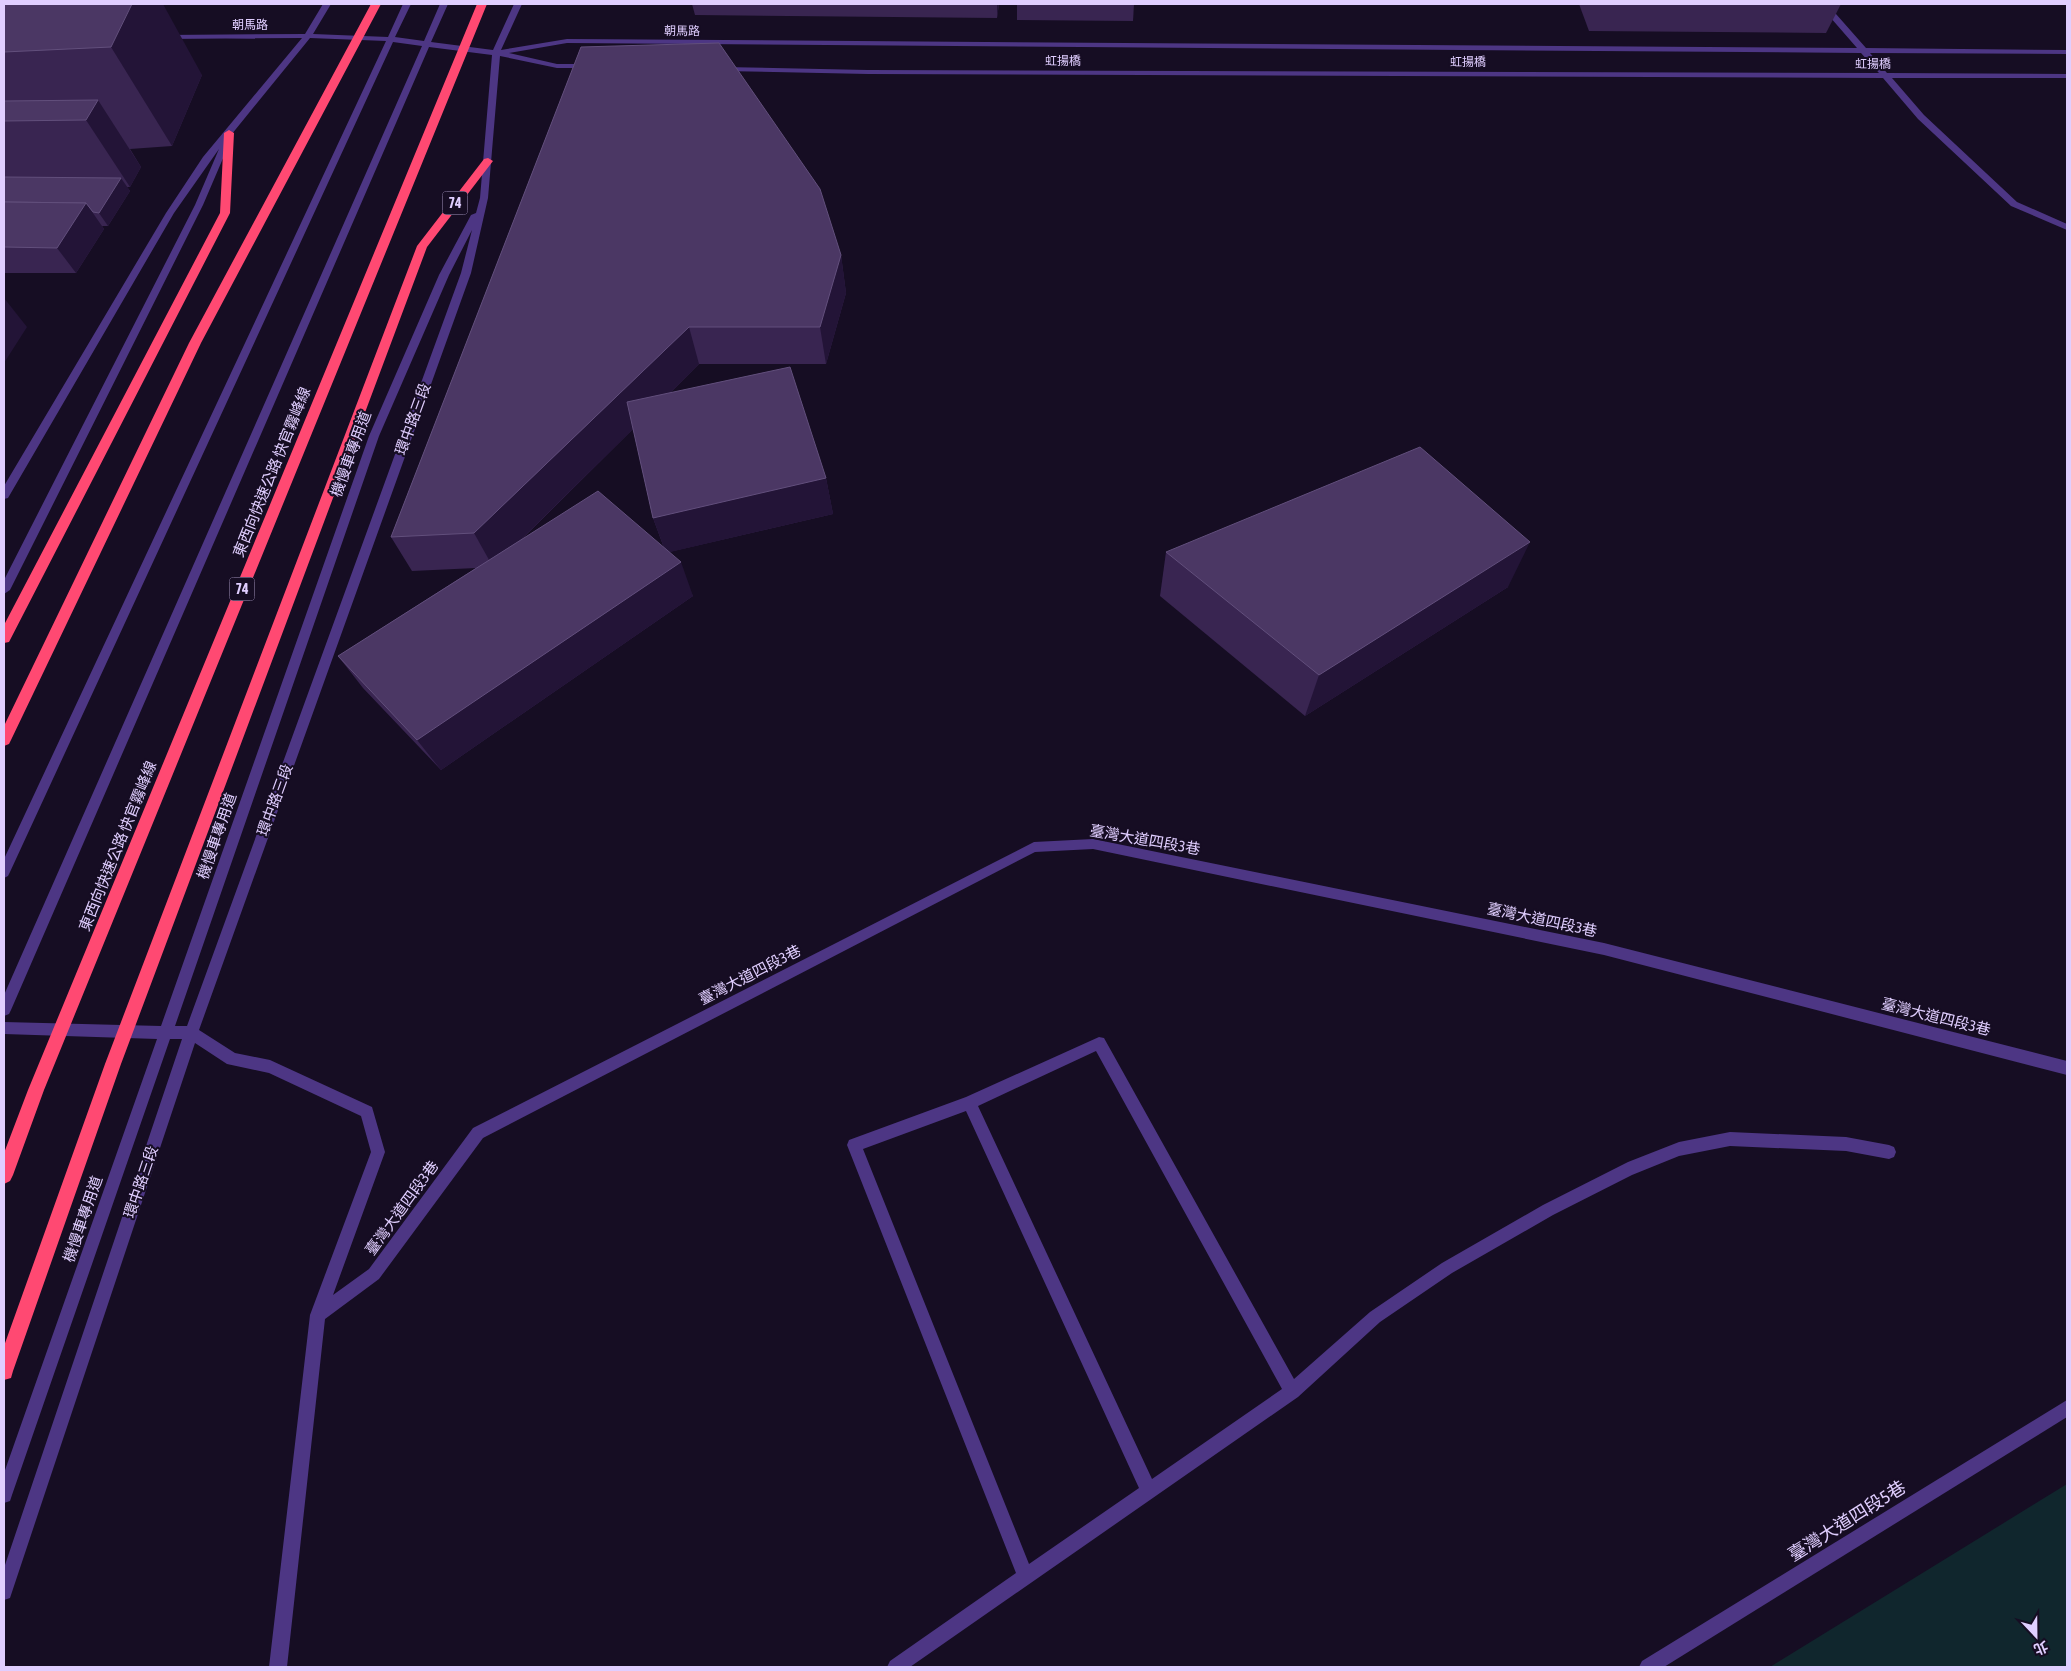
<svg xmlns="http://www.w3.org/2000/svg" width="2071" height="1671" viewBox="0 0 2071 1671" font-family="'Asap Condensed','Noto Sans TC',sans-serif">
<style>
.green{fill:#10262d}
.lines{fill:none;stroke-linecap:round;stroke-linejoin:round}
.minor{fill:#4d3684;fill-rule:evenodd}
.highway{fill:#ff4972;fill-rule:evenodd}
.wall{fill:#392551;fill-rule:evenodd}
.shaded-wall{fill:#231437}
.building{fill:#4b3764;stroke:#624f7c}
.labels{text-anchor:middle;stroke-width:4;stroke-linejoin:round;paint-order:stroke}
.far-street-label{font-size:12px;fill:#e0ceff;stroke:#160d23}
.shield{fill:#160d23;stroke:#a394bd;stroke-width:1}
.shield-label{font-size:14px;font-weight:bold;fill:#e0ceff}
.street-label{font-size:15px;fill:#e0ceff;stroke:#160d23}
.near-street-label{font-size:18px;fill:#e0ceff;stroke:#160d23}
</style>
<rect width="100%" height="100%" fill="#160d23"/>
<polygon class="green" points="2067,1484 2067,1667 1770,1667"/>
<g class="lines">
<g class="minor">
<path d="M323,4H331L313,34L388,37L403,4H411L395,37L424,41L440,4H448L431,42L493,50L514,4H522L501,50L567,39L1857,48L1830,17L1823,4H1831L1836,14L1866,48L2067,50V54L1870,53L1887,73L2067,74V78H1892L1924,115L2017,202L2067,224V230L2011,206L1918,119L1883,78L868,74L722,71L718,69L722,67L868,70L1879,73L1861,53L567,43L509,53L557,64H593V68H557L500,56L488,198L471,273L199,1030L235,1053L270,1060L372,1107L385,1152L333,1295L369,1269L473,1128L1034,842L1093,839L1604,943L2067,1061V1075L1604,955L1093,849L1035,852L483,1138L379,1279L325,1319L287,1667H269L310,1315L371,1152L361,1116L269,1073L227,1064L195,1043L10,1598L4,1600V1568L182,1039H170L12,1495L10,1501L4,1503V1473L157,1039L4,1034V1022L161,1026L369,436L439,275L471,215L476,213L480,198L492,55L429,47L11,1010L9,1014L4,1016V995L422,46L393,42L10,872L8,876L4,878V859L386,41L310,38L227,140L230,142L203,205L10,590L4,594V580L195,205L219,149L174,213L8,498L4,499V486L166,213L203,157L302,38L165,39L161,37L165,35L305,34ZM472,230L461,273L187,1026H175L379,436L449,275Z"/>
<path d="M1099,1037L1104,1038L1294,1379L1370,1312L1442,1263L1543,1205L1628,1162L1679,1142L1730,1132L1846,1137L1889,1145L1894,1147L1896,1152L1894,1157L1889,1159L1846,1151L1730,1146L1679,1156L1632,1175L1553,1215L1452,1273L1380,1322L1298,1397L910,1667H887L890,1661L1016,1573L847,1145L849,1140L966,1097ZM1096,1051L1282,1389L1152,1479L978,1106ZM966,1111L1139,1488L1029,1564L863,1149Z"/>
<polygon points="2067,1400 2067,1417 1664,1667 1639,1667 1642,1661"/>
</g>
<g class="highway">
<polygon points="371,4 381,4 201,343 11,740 9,744 4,746 4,726 189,343"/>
<polygon points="477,4 487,4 44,1090 13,1175 10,1181 4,1184 4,1153 28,1090"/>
<polygon points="229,130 234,133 230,213 9,642 4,643 4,625 220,213 224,133"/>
<polygon points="488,158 493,161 427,247 121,1064 13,1371 11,1378 4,1380 4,1346 105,1064 417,246 484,159"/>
</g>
</g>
<g class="wall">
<polygon points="4,4 202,75 172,146 130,149 141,167 130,187 127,187 130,191 108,226 102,226 104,229 76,273 4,273"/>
<polygon points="692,4 999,4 997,18 695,15"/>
<polygon points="1017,4 1134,4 1133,21 1017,20"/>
<polygon points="1579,4 1841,4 1826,33 1589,31"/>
<path d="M581,47L841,255L846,293L826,364H699L670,393L826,478L833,514L669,552L693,596L441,770L363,688L338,656L476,568L412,571L391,537ZM633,429L653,518L664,548L522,539Z"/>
<polygon points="1166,552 1508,587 1305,716 1160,596"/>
</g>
<g class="shaded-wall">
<polygon points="132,4 163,4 202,75 172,146 111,47"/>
<polygon points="997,4 999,4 997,18"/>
<polygon points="98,100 141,167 130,187 86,120"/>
<polygon points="121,178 130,191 108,226 99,213"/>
<polygon points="86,203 104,229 76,273 57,248"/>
<polygon points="841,255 846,293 826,364 820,327"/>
<polygon points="4,298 27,327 4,363"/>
<polygon points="689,327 699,364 493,567 474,533"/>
<polygon points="826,478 833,514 666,553 653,518"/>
<polygon points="1530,542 1508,587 1305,716 1319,675"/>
<polygon points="681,562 693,596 441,770 417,740"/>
</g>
<g class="building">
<polygon points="4,4 132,4 111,47 4,52"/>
<polygon points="719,43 820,189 841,255 820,327 689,327 474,533 391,537 581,47"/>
<polygon points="98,100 86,120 4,121 4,101"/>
<polygon points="4,177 121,178 99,213 93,212 86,203 4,202"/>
<polygon points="4,202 86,203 57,248 4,247"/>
<polygon points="790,367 826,478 653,518 627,402"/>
<polygon points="1420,447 1530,542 1319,675 1166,552"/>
<polygon points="598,491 681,562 417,740 338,656"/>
</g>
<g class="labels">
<g class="far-street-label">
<text x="250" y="29">朝馬路</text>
<text transform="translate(682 31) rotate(1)" y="4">朝馬路</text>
<text x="1063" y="65">虹揚橋</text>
<text x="1468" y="66">虹揚橋</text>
<text x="1873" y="68">虹揚橋</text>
</g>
<g class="shield">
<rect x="442.5" y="191.5" width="25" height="23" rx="4"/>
<rect x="229.5" y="577.5" width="25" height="23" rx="4"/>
</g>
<g class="shield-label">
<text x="455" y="208">74</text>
<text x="242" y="594">74</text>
</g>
<g class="street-label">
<text transform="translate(413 419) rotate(-70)" y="5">環中路三段</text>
<text transform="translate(351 454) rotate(-70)" y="5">機慢車專用道</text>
<text transform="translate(272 472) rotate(-68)" y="5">東西向快速公路 快官霧峰線</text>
<text transform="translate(275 800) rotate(-70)" y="5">環中路三段</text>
<text transform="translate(217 836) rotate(-71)" y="5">機慢車專用道</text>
<text transform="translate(1145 840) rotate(10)" y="5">臺灣大道四段3巷</text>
<text transform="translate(118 846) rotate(-68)" y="5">東西向快速公路 快官霧峰線</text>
<text transform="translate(1542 920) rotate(12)" y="5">臺灣大道四段3巷</text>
<text transform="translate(750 975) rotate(-27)" y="5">臺灣大道四段3巷</text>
<text transform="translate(1936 1017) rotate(14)" y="5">臺灣大道四段3巷</text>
<text transform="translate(141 1182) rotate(-71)" y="5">環中路三段</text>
<text transform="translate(402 1208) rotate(-54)" y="5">臺灣大道四段3巷</text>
<text transform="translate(83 1219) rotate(-71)" y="5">機慢車專用道</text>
</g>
<g class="near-street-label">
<text transform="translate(1847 1521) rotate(-32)" y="6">臺灣大道四段5巷</text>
</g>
</g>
<rect width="2071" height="1671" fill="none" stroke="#e0ceff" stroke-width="10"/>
<g transform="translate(2036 1636) rotate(158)" stroke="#160d23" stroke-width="4" paint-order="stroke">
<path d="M0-4L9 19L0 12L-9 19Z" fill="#e0ceff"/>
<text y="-8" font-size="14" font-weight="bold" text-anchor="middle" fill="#e0ceff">北</text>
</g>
</svg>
